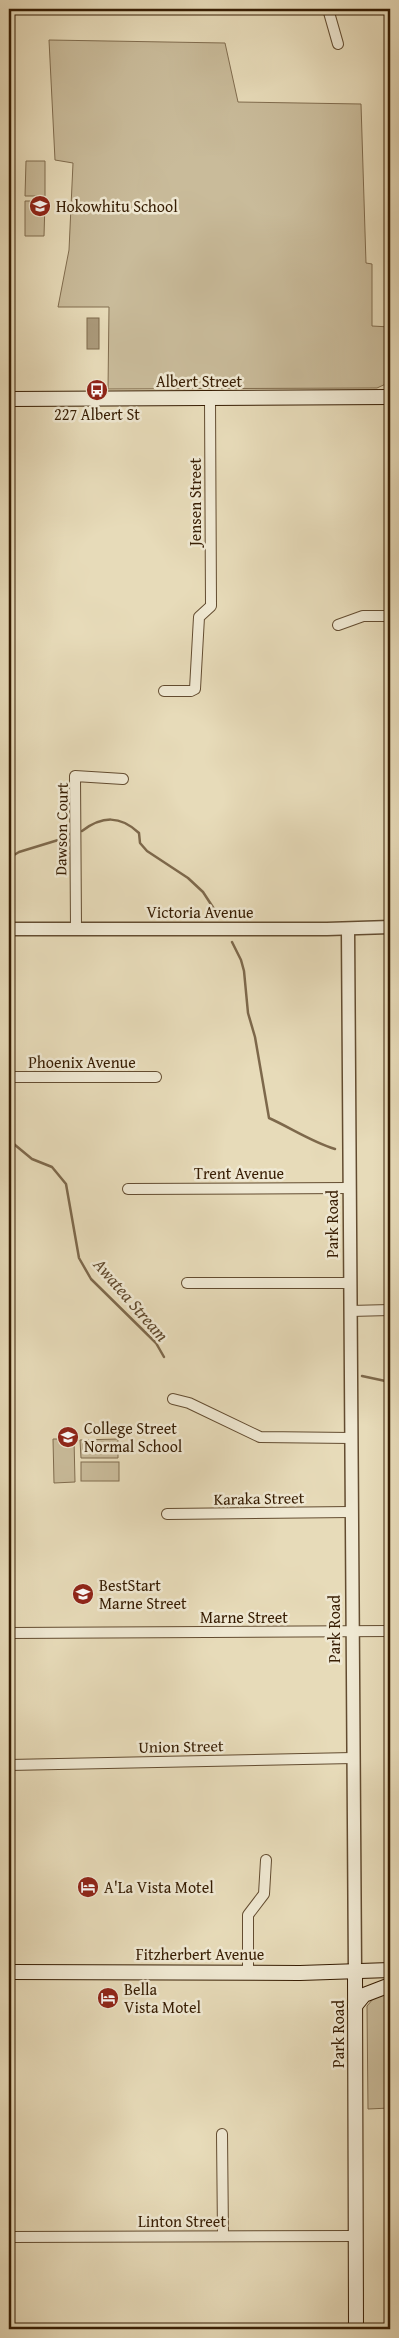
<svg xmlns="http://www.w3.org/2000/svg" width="399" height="2338" viewBox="0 0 399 2338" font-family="'Gentium Book Plus',serif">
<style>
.green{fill:#c9bb9a;stroke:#806c4e}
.water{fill:#ab9a7b;stroke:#7d684b}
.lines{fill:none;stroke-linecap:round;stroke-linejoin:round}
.stream{stroke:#7d684b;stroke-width:2.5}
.minor-casing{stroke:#634c30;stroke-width:12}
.tertiary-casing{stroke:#634c30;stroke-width:15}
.secondary-casing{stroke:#371d03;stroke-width:16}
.minor{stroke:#efe8d2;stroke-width:10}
.tertiary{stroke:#efe8d2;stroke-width:12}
.secondary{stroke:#efe8d2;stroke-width:14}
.labels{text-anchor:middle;stroke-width:5;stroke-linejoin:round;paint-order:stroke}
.poi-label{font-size:16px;fill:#371d03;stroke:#efe8d2;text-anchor:start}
.street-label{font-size:16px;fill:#371d03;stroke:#efe8d2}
.water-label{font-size:18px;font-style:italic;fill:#60492d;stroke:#efe8d2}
</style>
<rect width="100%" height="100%" fill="#e7dbb9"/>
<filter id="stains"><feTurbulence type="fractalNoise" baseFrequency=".004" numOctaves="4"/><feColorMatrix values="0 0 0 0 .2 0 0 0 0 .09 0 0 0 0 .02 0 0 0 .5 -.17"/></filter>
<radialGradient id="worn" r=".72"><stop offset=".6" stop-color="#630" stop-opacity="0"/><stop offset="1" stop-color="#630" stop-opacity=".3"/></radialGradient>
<g class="green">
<polygon points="49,40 225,43 238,102 361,104 366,263 372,264 372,326 390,327 390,382 377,388 108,389 109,307 58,307 69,250 73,163 55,160"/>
<polygon points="26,161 45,161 45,196 25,196"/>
<polygon points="25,201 45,201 44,236 25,236"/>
<polygon points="53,1439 74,1439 75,1482 54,1483"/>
<polygon points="118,1439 118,1458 81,1458 80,1440"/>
<rect x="81" y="1462" width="38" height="19"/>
<polygon points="390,1991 390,2108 368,2109 367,2006 373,1999"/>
</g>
<rect class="water" x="87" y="318" width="12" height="31"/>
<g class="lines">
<g class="stream">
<path d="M82,831C102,816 120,815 139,833L140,843L147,851L188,878L203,892L218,915"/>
<polyline points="9,858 19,852 68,837"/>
<path d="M232,942L241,960L244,971L248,1013L255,1037L269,1118C291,1128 312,1142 335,1149"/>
<polyline points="9,1140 32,1159 52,1167 66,1184 79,1258 91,1279 156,1343 164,1357"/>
<polyline points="362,1376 390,1382"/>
</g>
<g class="minor-casing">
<g id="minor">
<polyline points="328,9 338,44"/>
<polyline points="338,625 363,616 390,616"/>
<polyline points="164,691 191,691 195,689 199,617 211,606 210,398"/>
<polyline points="76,929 75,776 123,779"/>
<polyline points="9,1077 156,1077"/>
<polyline points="128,1189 350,1188"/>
<polyline points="187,1283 349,1283"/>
<polyline points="350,1311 390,1310"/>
<polyline points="173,1399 189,1403 260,1437 351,1438"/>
<polyline points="167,1514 351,1512"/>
<polyline points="9,1633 390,1631"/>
<polyline points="9,1765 353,1758"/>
<polyline points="248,1972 248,1915 264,1894 266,1860"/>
<polyline points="222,2134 223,2236"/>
<polyline points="9,2237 356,2236"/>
</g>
</g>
<g class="tertiary-casing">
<g id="tertiary">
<polyline points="9,929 327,929 390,927"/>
<polyline points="348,929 355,1972"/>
</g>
</g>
<g class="secondary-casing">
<g id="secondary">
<polyline points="9,399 390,397"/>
<polyline points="9,1972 300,1973 390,1970"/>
<polyline points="355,1972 356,2329"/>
<polyline points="355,2006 364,1995 390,1985"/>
</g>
</g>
<use href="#minor" class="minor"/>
<use href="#tertiary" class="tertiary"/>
<use href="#secondary" class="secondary"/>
</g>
<defs>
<g id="school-disc" transform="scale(1.125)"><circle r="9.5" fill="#8f2418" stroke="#efe8d2"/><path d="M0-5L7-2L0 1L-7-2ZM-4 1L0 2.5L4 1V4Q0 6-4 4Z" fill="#fff"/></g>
<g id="bus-disc" transform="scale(1.125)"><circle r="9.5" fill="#8f2418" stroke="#efe8d2"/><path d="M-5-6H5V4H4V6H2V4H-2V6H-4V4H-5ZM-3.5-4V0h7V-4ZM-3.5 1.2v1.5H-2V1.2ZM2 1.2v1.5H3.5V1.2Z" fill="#fff"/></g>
<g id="hotel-disc" transform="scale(1.125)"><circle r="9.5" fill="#8f2418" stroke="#efe8d2"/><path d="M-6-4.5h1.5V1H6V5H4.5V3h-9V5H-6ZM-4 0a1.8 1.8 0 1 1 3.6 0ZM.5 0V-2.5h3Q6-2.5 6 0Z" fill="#fff"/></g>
</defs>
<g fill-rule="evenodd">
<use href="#school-disc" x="40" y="206"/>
<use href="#bus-disc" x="97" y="390"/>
<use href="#school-disc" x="68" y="1437"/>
<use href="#school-disc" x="83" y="1594"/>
<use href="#hotel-disc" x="88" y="1887"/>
<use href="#hotel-disc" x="108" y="1998"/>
</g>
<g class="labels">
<g class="poi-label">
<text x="56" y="212">Hokowhitu School</text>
<text x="97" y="420" text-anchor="middle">227 Albert St</text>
<text x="84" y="1434">College Street<tspan x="84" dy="18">Normal School</tspan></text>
<text x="99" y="1591">BestStart<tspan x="99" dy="18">Marne Street</tspan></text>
<text x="104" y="1893">A'La Vista Motel</text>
<text x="124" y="1995">Bella<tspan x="124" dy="18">Vista Motel</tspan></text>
</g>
<g class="street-label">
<text x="199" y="387">Albert Street</text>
<text transform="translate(195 502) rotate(-90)" y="6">Jensen Street</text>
<text transform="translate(61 829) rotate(-89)" y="6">Dawson Court</text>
<text x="200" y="918">Victoria Avenue</text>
<text x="82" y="1068">Phoenix Avenue</text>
<text x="239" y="1179">Trent Avenue</text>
<text transform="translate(332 1224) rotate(-90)" y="6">Park Road</text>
<text transform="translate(259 1498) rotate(-1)" y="6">Karaka Street</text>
<text x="244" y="1623">Marne Street</text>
<text transform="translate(334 1629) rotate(-90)" y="6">Park Road</text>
<text transform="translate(181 1746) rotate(-1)" y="6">Union Street</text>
<text x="200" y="1960">Fitzherbert Avenue</text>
<text transform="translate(338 2034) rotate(-90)" y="6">Park Road</text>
<text x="182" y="2227">Linton Street</text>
</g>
<g class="water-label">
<text transform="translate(131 1300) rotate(49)" y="6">Awatea Stream</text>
</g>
</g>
<rect width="399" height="2338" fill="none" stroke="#e7dbb9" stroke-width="30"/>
<rect x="10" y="10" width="379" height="2318" fill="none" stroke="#371d03" stroke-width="2.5"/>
<rect x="15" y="15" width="369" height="2308" fill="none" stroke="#371d03"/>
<rect width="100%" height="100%" filter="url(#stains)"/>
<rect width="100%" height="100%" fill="url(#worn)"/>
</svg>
